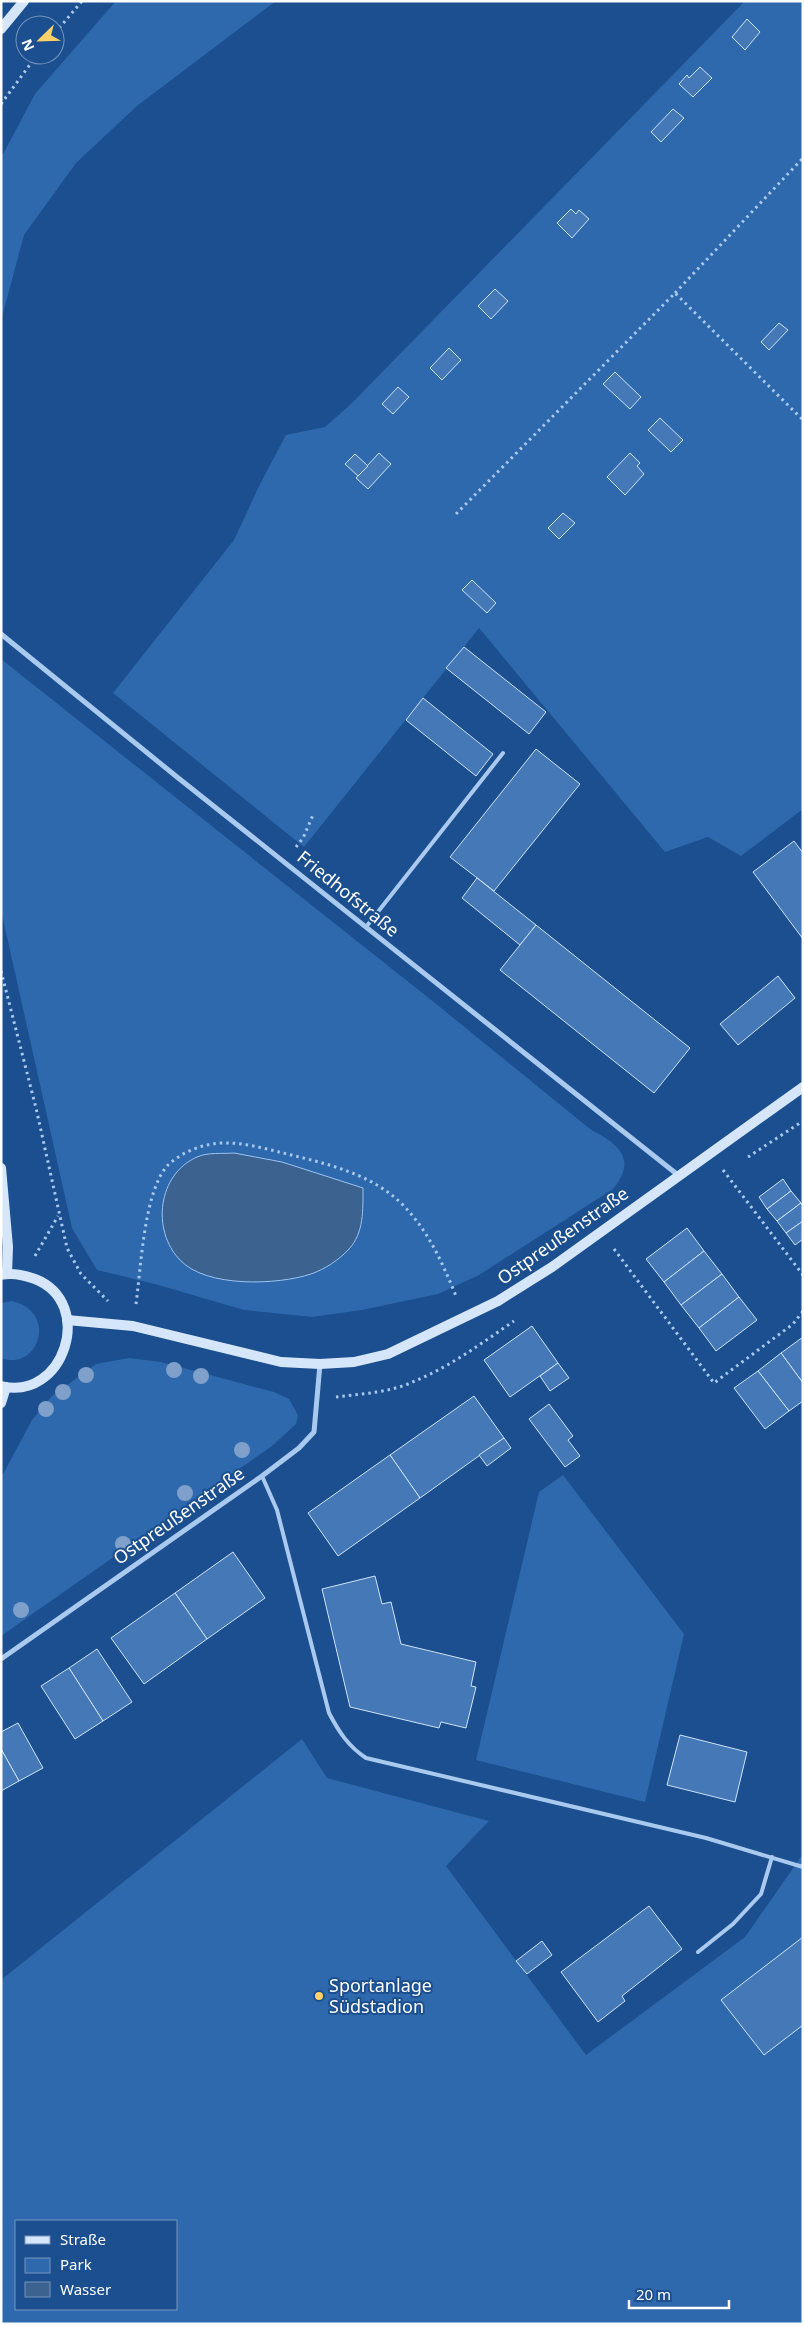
<svg xmlns="http://www.w3.org/2000/svg" width="804" height="2325" viewBox="0 0 804 2325" font-family="'Noto Sans',sans-serif">
<style>
.green{fill:#2e69ad;fill-rule:evenodd}
.water{fill:#3c6290;stroke:#9cc4f0}
.building{fill:#4478b7;stroke:#cfe3fa}
.lines{fill:none;stroke-linecap:round;stroke-linejoin:round}
.path{stroke:#a9c9ee;stroke-width:3;stroke-dasharray:2.5 4;stroke-linecap:butt}
.lane{stroke:#a9c9ee;stroke-width:4}
.street{stroke:#a9c9ee;stroke-width:5}
.secondary{stroke:#d6e6fa;stroke-width:10}
.tree{fill:#7ea0ca}
.poi-dot{fill:#ffd166;stroke:#1b4f8f;stroke-width:2}
.labels{text-anchor:middle;stroke-width:4;stroke-linejoin:round;paint-order:stroke}
.street-label{font-size:18px;fill:#fff;stroke:#1b4f8f}
.poi-label{font-size:18px;fill:#fff;stroke:#1b4f8f;text-anchor:start}
</style>
<rect width="100%" height="100%" fill="#1b4f8f"/>
<g class="green">
<polygon points="116,1 276,1 137,106 76,163 24,235 1,321 1,158 35,94"/>
<polygon points="745,1 803,1 803,809 741,856 708,837 665,852 479,628 304,847 113,693 234,540 260,484 286,435 325,427 351,404"/>
<path d="M1,659L435,1003L590,1129C618,1144 638,1158 613,1189L479,1275L438,1294L362,1310L312,1317L244,1310L155,1284L97,1270L72,1228L1,910Z"/>
<path d="M12,1301C59,1312 38,1372 1,1358V1303Z"/>
<polygon points="129,1358 161,1362 274,1392 289,1399 298,1415 296,1424 272,1446 1,1636 1,1478 32,1420 52,1396 96,1364"/>
<polygon points="563,1475 684,1634 645,1802 476,1760 539,1492"/>
<path d="M302,1739L327,1778L489,1821L446,1866L586,2055L745,1937L803,1854V2324H1V1980ZM16,2221H176V2309H16Z"/>
</g>
<path class="water" d="M234,1153L282,1162L363,1188C363,1209 364,1233 349,1249C339,1260 325,1269 311,1274C278,1285 206,1288 180,1260C151,1230 158,1174 197,1157C208,1152 223,1154 234,1153Z"/>
<g class="building">
<polygon points="747,19 760,32 745,50 732,37"/>
<polygon points="700,67 712,78 693,97 679,84 687,75 689,78"/>
<polygon points="673,109 684,118 661,142 651,132"/>
<polygon points="571,209 576,214 579,210 589,219 572,238 557,223"/>
<polygon points="495,289 508,301 491,319 478,306"/>
<polygon points="779,323 788,330 769,350 761,342"/>
<polygon points="449,348 461,360 442,380 430,368"/>
<polygon points="615,372 641,397 630,409 603,384"/>
<polygon points="398,387 409,397 393,414 382,404"/>
<polygon points="660,418 683,440 671,452 648,430"/>
<polygon points="379,453 391,464 368,489 356,478"/>
<polygon points="630,453 640,463 637,466 644,474 625,495 607,477"/>
<polygon points="355,454 368,466 358,476 345,464"/>
<polygon points="563,513 575,523 559,539 548,528"/>
<polygon points="472,580 496,603 487,613 462,590"/>
<polygon points="464,647 546,712 529,734 446,668"/>
<polygon points="423,698 493,754 476,776 406,720"/>
<polygon points="536,749 580,784 494,891 450,857"/>
<polygon points="794,841 803,853 803,939 753,872"/>
<polygon points="477,878 536,925 520,945 462,898"/>
<polygon points="536,925 690,1048 654,1093 500,970"/>
<polygon points="778,976 795,998 738,1045 720,1024"/>
<polygon points="783,1179 791,1191 767,1209 759,1197"/>
<polygon points="791,1191 801,1203 777,1221 767,1209"/>
<polygon points="801,1203 803,1206 803,1221 786,1233 777,1221"/>
<polygon points="803,1221 803,1239 795,1245 786,1233"/>
<polygon points="687,1228 704,1251 664,1282 646,1259"/>
<polygon points="704,1251 722,1274 681,1305 664,1282"/>
<polygon points="722,1274 739,1297 699,1328 681,1305"/>
<polygon points="739,1297 757,1320 716,1351 699,1328"/>
<polygon points="532,1326 558,1363 510,1397 484,1360"/>
<polygon points="803,1337 803,1383 781,1353"/>
<polygon points="781,1353 803,1383 803,1401 789,1411 758,1371"/>
<polygon points="558,1363 569,1378 550,1391 540,1376"/>
<polygon points="758,1371 789,1411 765,1429 734,1388"/>
<polygon points="474,1396 504,1438 420,1498 390,1455"/>
<polygon points="549,1404 573,1436 568,1440 580,1456 565,1467 529,1419"/>
<polygon points="504,1438 511,1448 487,1466 479,1455"/>
<polygon points="390,1455 420,1498 338,1556 308,1513"/>
<polygon points="233,1552 265,1598 207,1639 175,1593"/>
<polygon points="375,1576 382,1604 391,1602 401,1644 476,1662 471,1686 476,1687 466,1728 441,1722 439,1728 350,1707 322,1589"/>
<polygon points="175,1593 207,1639 144,1684 111,1638"/>
<polygon points="97,1649 132,1702 103,1721 69,1668"/>
<polygon points="69,1668 103,1721 75,1739 41,1686"/>
<polygon points="18,1723 43,1768 19,1781 1,1749 1,1732"/>
<polygon points="680,1735 747,1752 735,1802 667,1785"/>
<polygon points="1,1749 19,1781 1,1791"/>
<polygon points="649,1906 682,1949 622,1996 625,2001 598,2022 561,1972"/>
<polygon points="803,1937 803,2025 764,2055 721,2000"/>
<polygon points="542,1941 552,1955 527,1974 516,1961"/>
</g>
<g class="lines">
<g class="path">
<polyline points="55,33 82,1"/>
<polyline points="1,104 37,55"/>
<polyline points="675,293 803,158"/>
<polyline points="456,514 675,293 803,420"/>
<polyline points="296,847 303,838 313,815"/>
<polyline points="1,971 36,1108 67,1248 81,1274 108,1301"/>
<polyline points="748,1157 803,1121"/>
<polyline points="723,1170 803,1275"/>
<polyline points="614,1249 714,1383 793,1324 803,1311"/>
<polyline points="35,1256 58,1216"/>
<path d="M136,1304C141,1268 144,1190 168,1165C183,1151 207,1142 227,1143C244,1143 263,1148 279,1152C323,1163 370,1172 403,1205C429,1232 442,1262 456,1296"/>
<path d="M336,1397C362,1394 392,1392 415,1381C451,1366 482,1343 514,1321"/>
</g>
<g class="lane">
<polyline points="366,927 503,753"/>
<path d="M262,1476L277,1510L329,1713C339,1732 348,1746 366,1758L706,1838L803,1867"/>
<polyline points="698,1952 733,1924 761,1894 772,1857"/>
</g>
<g class="street">
<polyline points="1,634 177,777 678,1175"/>
<polyline points="1,1659 262,1476 299,1448 314,1432 320,1364"/>
</g>
<g class="secondary">
<polyline points="1,29 24,1"/>
<polyline points="1,1168 8,1247 7,1274"/>
<path d="M1,1275C13,1272 24,1275 35,1279C96,1303 64,1402 1,1386"/>
<polyline points="67,1320 133,1326 281,1362 320,1364 354,1362 388,1354 498,1301 552,1267 803,1087"/>
<polyline points="1,1403 6,1387"/>
</g>
</g>
<g class="tree">
<circle cx="174" cy="1370" r="8"/>
<circle cx="86" cy="1375" r="8"/>
<circle cx="201" cy="1376" r="8"/>
<circle cx="63" cy="1392" r="8"/>
<circle cx="46" cy="1409" r="8"/>
<circle cx="242" cy="1450" r="8"/>
<circle cx="185" cy="1493" r="8"/>
<circle cx="123" cy="1544" r="8"/>
<circle cx="21" cy="1610" r="8"/>
</g>
<circle class="poi-dot" cx="319" cy="1996" r="5"/>
<g class="labels">
<g class="street-label">
<text transform="translate(348 894) rotate(39)" y="6">Friedhofstraße</text>
<text transform="translate(563 1236) rotate(-35)" y="6">Ostpreußenstraße</text>
<text transform="translate(179 1516) rotate(-35)" y="6">Ostpreußenstraße</text>
</g>
<g class="poi-label">
<text x="329" y="1992">Sportanlage<tspan x="329" dy="21">Südstadion</tspan></text>
</g>
</g>
<rect width="804" height="2325" fill="none" stroke="#ffffff" stroke-width="5"/>
<rect x="15" y="2220" width="162" height="90" fill="#1b4f8f" stroke="#7695bc"/>
<rect x="25" y="2236" width="25" height="8" fill="#d6e6fa" stroke="#7695bc"/>
<text x="60" y="2245" font-size="15" fill="#ffffff">Straße</text>
<rect x="25" y="2258" width="25" height="15" fill="#2e69ad" stroke="#7695bc"/>
<text x="60" y="2270" font-size="15" fill="#ffffff">Park</text>
<rect x="25" y="2282" width="25" height="15" fill="#3c6290" stroke="#7695bc"/>
<text x="60" y="2295" font-size="15" fill="#ffffff">Wasser</text>
<g transform="translate(40 40) rotate(247)"><circle r="24" fill="#1b4f8f" stroke="#7695bc"/>
<path d="M0-4L9 19L0 12L-9 19Z" fill="#ffd166"/>
<text y="-8" font-size="14" font-weight="bold" text-anchor="middle" fill="#ffffff">N</text>
</g>
<path d="M629 2300v8h100v-8" fill="none" stroke="#ffffff" stroke-width="2.5"/>
<text x="636" y="2300" font-size="15" fill="#ffffff" stroke="#1b4f8f" stroke-width="4" paint-order="stroke">20 m</text>
</svg>
